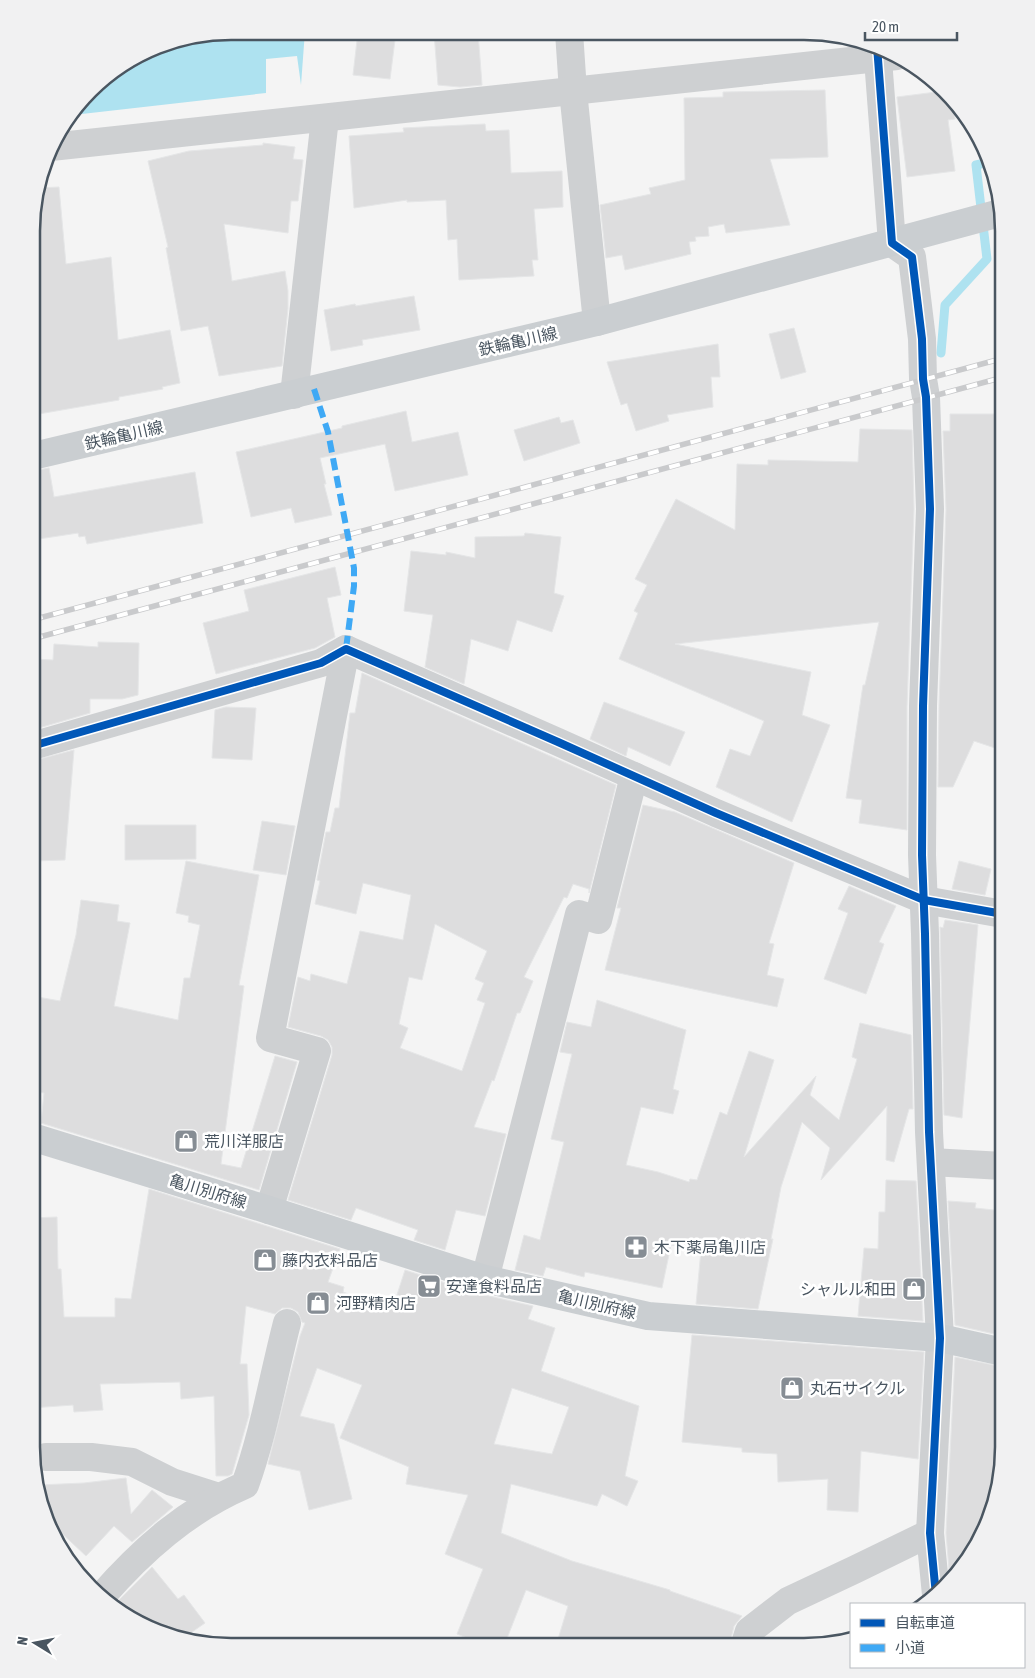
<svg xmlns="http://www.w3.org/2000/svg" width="1035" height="1678" viewBox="0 0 1035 1678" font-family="'Asap Condensed','Noto Sans JP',sans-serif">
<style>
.water{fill:#aee2f0}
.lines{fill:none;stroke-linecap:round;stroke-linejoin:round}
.stream{stroke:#aee2f0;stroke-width:9}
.building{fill:#ddddde;stroke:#e5e6e7;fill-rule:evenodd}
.minor{stroke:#ced0d2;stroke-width:28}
.major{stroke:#caced1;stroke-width:28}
.rail-casing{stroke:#c9cacc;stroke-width:5.5}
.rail{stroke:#fff;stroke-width:4;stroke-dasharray:11;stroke-linecap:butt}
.quiet{stroke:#3fa9f5;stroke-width:6;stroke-dasharray:12 6;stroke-linecap:butt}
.cycleway-casing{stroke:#fff;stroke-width:11}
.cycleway{stroke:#0057b8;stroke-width:8}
.labels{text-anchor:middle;stroke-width:5;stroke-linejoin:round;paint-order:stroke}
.street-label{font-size:16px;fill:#4a5661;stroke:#fff}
.poi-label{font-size:16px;fill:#4a5661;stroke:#fff;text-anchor:start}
.rim{fill:none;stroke:#4a5661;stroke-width:2.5}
</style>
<rect width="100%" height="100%" fill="#f4f4f4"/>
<polygon class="water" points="231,31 305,31 301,85 297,56 266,59 266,93 73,115 99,81 155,46"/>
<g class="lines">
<polyline class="stream" points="941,353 945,305 987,259 976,165 990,162"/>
</g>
<g class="building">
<polygon points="358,32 396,32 390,79 353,75"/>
<polygon points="434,32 478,32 482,85 460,87 438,85"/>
<polygon points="825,90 828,157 770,159 790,225 726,233 724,224 708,227 709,236 695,237 696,241 689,242 691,254 625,270 622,255 606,258 600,205 651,194 649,188 685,180 684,98 723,97 723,92"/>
<polygon points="944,91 953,100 955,119 948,120 955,171 907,177 897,97"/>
<polygon points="485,124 486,131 509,130 511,173 562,171 563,207 534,209 538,260 532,260 534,276 459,280 457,239 448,240 446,200 407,202 407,200 354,208 349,136 404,132 403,128"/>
<polygon points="263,143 295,147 293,159 303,160 298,201 291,201 288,233 224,224 232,281 285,271 288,291 288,308 282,366 219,376 208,326 181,331 166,248 168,247 148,161 189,151 263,145"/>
<polygon points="59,187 66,264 111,257 118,340 170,330 180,383 162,387 163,389 119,397 119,400 33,415 33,205 38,188"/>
<polygon points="414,296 420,330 362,340 363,345 331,351 324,310 355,304 356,306"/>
<polygon points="794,328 806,372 781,379 769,334"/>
<polygon points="718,344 720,377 711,377 713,407 667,415 669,421 636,431 627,403 621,405 607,362"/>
<polygon points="406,411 412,442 458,432 468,475 395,491 385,444 320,458 326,484 324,484 332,515 295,523 291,508 251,517 236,452 342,428 342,426"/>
<polygon points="950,414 995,414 995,455 1004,456 1004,751 974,741 953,787 938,787 939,706 946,510 943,431 950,431"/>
<polygon points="559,417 561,423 573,420 580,443 524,461 514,430"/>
<polygon points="860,429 912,430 914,509 907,706 907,830 859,823 862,800 846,798 863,685 865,685 879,622 675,644 811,672 802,715 830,725 792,822 716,787 730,749 750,756 764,721 619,659 638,613 634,611 647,585 635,579 676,499 735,530 737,464 768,465 768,460 858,462"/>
<polygon points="49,468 54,497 195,472 203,523 87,544 85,536 79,537 78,533 32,540 33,471"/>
<polygon points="525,533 561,537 554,593 564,596 552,632 517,620 508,651 471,639 464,684 425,667 433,615 404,611 411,551 446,555 446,552 475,558 475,537 524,536"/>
<polygon points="335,567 341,595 327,598 335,637 315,648 216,674 203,623 249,611 244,590"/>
<polygon points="98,642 139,643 138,695 122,699 90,699 90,713 32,730 32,659 53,660 54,644 98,647"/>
<path d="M362,673L616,785L589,893V889L573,884L567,898L564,897L524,977L533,981L520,1013H517L494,1081L492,1080L474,1127L506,1134L485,1216L456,1210L445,1250L414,1240L418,1230L356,1208L351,1220L288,1200L332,1055V1047L328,1040L321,1036L288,1027L298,977L310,981L311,974L347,984L360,931L403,940L411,895L363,883L356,914L315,904L320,881L317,880L326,832H330L335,808H339L350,713H355ZM435,924L487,951L475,979L484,983L477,1000L485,1003L462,1071L400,1048L408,1028L399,1024L409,977L422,980Z"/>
<polygon points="604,702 685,732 670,766 628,747 626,756 590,739"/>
<polygon points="226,707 256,708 252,760 212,758 215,710"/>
<polygon points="74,750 65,860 32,861 32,761"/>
<polygon points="643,805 675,812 794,863 769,943 774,944 767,975 784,979 777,1007 605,970 621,908 617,908"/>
<polygon points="262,821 295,826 286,875 253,870"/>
<polygon points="125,825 196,825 196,859 125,860"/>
<polygon points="186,861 259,875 239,985 244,986 221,1164 241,1168 275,1056 297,1062 259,1190 41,1123 44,1093 32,1091 32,996 60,1001 76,935 81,900 119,905 117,921 130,923 114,1006 178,1020 184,978 190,978 200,925 188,922 189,916 176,913"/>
<polygon points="959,861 991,869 985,895 952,889"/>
<polygon points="849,886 896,906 879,942 884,944 866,994 824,979 848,913 838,909"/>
<polygon points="945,920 978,925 962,1118 944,1115 940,927 943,928"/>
<polygon points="597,1000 686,1030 673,1089 679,1091 673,1114 641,1107 626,1165 658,1172 689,1182 690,1179 697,1180 720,1112 727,1115 749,1051 774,1060 744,1157 816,1076 810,1095 839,1120 857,1059 852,1057 860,1023 911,1035 913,1109 909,1109 894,1162 886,1160 887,1106 821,1180 830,1148 802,1122 781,1187 771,1239 773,1239 758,1309 696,1304 701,1250 671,1245 662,1288 585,1272 584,1277 546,1267 543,1276 515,1270 524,1235 540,1240 564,1142 551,1139 572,1054 560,1052 567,1022 591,1027"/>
<polygon points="886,1180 916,1181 923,1321 858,1316 864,1248 878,1249 879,1212 885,1212"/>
<path d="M149,1189L340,1249L328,1282L344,1287L343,1292L388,1309L390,1303L394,1304L405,1270L480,1294L533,1306L528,1319L555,1328L541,1371L639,1406L625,1476L638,1481L627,1506L602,1494L597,1506L511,1484L501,1533L572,1561L670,1590V1591L742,1616L734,1626L729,1647L556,1646L568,1606L526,1590L504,1646H487L457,1634L483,1569L445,1554L468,1495L406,1484L409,1467L340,1438L362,1385L317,1368L300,1416L334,1424L352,1499L309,1510L300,1471L268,1464L300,1336L305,1323L302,1322L298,1312L291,1308H282L275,1314L246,1306L240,1364H247L249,1415L232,1474L228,1476H216L214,1396L181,1399L180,1382L100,1384L103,1410L74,1412L73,1405L31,1408L32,1218L57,1217L58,1269H61L64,1317H115V1298L131,1299ZM512,1388L569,1407L552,1454L494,1444Z"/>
<polygon points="948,1201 976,1203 975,1208 1003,1211 1003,1336 955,1325"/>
<polygon points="692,1335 924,1352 918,1459 861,1451 858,1512 827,1510 828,1479 778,1482 777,1454 742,1452 742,1448 682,1442"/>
<polygon points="955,1357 1003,1367 1003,1460 997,1489 992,1488 989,1523 963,1568 950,1581 946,1533"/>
<polygon points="126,1478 131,1514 152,1490 173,1507 132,1542 114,1526 86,1556 54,1526 48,1526 39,1485 84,1483"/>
<polygon points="152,1567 178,1599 184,1595 205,1623 182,1639 154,1631 131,1618 118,1601"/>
</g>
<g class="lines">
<g class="minor">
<polyline points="569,32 573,91 597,322"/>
<polyline points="877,46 892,243 912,257 922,339 923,379 926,397 930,509 923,706 922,855 925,934 929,1132 940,1338 930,1533 936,1595"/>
<polyline points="51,147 897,56"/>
<polyline points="294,395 325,118"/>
<polyline points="32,746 321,663 346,649 558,742 716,813 924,900 1003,914"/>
<polyline points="931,1162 1003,1166"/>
<polyline points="269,1210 317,1051 270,1038 346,649"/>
<polyline points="485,1279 579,914 598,920 634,776"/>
<polyline points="46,1457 91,1457 132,1462 172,1482 219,1497"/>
<path d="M101,1597C142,1550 187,1510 245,1485C264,1432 273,1377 287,1323"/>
<polyline points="744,1647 749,1631 788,1601 856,1569 930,1533"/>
</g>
<g class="major">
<polyline points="33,456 597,322 1000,213"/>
<polyline points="32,1137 269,1210 485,1279 648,1316 940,1338 1003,1352"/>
</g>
<g class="rail-casing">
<g id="rail">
<polyline points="32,620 1004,358"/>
<polyline points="32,639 1004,377"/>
</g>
</g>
<use href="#rail" class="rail"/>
<polyline class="quiet" points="314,389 328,432 354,568 354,586 346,649"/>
<g class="cycleway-casing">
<g id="cycleway">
<polyline points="877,46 892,243 912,257 922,339 923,379 926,397 930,509 923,706 922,855 925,934 929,1132 940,1338 930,1533 936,1595"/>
<polyline points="32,746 321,663 346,649 558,742 716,813 924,900 1003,914"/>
</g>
</g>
<use href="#cycleway" class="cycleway"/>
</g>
<defs>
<g id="shop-square" transform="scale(1.25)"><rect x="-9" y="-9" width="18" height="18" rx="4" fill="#868d94" stroke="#fff"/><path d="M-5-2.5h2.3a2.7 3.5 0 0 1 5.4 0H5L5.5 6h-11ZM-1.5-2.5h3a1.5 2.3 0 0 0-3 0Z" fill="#fff"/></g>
<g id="pharmacy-square" transform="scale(1.25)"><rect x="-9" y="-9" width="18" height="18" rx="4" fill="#868d94" stroke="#fff"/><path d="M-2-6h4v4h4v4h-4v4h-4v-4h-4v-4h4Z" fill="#fff"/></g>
<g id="supermarket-square" transform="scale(1.25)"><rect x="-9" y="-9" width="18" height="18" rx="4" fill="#868d94" stroke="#fff"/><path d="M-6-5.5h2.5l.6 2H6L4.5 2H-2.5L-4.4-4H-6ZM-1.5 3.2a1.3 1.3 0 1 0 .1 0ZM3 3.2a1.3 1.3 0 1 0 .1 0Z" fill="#fff"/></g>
</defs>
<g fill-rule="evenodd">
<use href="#shop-square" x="186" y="1141"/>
<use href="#pharmacy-square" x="636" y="1247"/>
<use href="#shop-square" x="265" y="1260"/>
<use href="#supermarket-square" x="429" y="1286"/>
<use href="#shop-square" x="914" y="1289"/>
<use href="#shop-square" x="318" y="1303"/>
<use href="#shop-square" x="792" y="1388"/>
</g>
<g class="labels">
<g class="street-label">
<text transform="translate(518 341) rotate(-13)" y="6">鉄輪亀川線</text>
<text transform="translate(124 435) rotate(-13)" y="6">鉄輪亀川線</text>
<text transform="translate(208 1191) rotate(17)" y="6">亀川別府線</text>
<text transform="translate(597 1304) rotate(13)" y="6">亀川別府線</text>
</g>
<g class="poi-label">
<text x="204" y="1147">荒川洋服店</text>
<text x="654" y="1253">木下薬局亀川店</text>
<text x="282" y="1266">藤内衣料品店</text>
<text x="446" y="1292">安達食料品店</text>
<text x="896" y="1295" text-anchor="end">シャルル和田</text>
<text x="336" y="1309">河野精肉店</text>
<text x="810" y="1394">丸石サイクル</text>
</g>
</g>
<path d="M0 0H1035V1678H0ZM231 40H804A191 191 0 0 1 995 231V1447A191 191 0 0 1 804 1638H231A191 191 0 0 1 40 1447V231A191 191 0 0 1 231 40Z" fill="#f1f1f2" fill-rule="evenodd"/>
<path class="rim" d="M231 40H804A191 191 0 0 1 995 231V1447A191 191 0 0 1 804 1638H231A191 191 0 0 1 40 1447V231A191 191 0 0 1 231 40Z"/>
<rect x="850" y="1603" width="175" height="65" fill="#ffffff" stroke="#b7bbc0"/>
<rect x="860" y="1619" width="25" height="8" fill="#0057b8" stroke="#b7bbc0"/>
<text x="895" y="1628" font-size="15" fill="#4a5661">自転車道</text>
<rect x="860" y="1644" width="25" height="8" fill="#3fa9f5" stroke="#b7bbc0"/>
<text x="895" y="1653" font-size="15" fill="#4a5661">小道</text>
<g transform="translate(35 1643) rotate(280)" stroke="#ffffff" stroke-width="4" paint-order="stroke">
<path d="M0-4L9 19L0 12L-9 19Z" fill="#4a5661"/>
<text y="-8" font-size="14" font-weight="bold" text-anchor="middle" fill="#4a5661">N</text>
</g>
<path d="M865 32v8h92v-8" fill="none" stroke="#4a5661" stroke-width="2.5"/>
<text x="872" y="32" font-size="15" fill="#4a5661" stroke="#ffffff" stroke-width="4" paint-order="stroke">20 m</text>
</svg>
